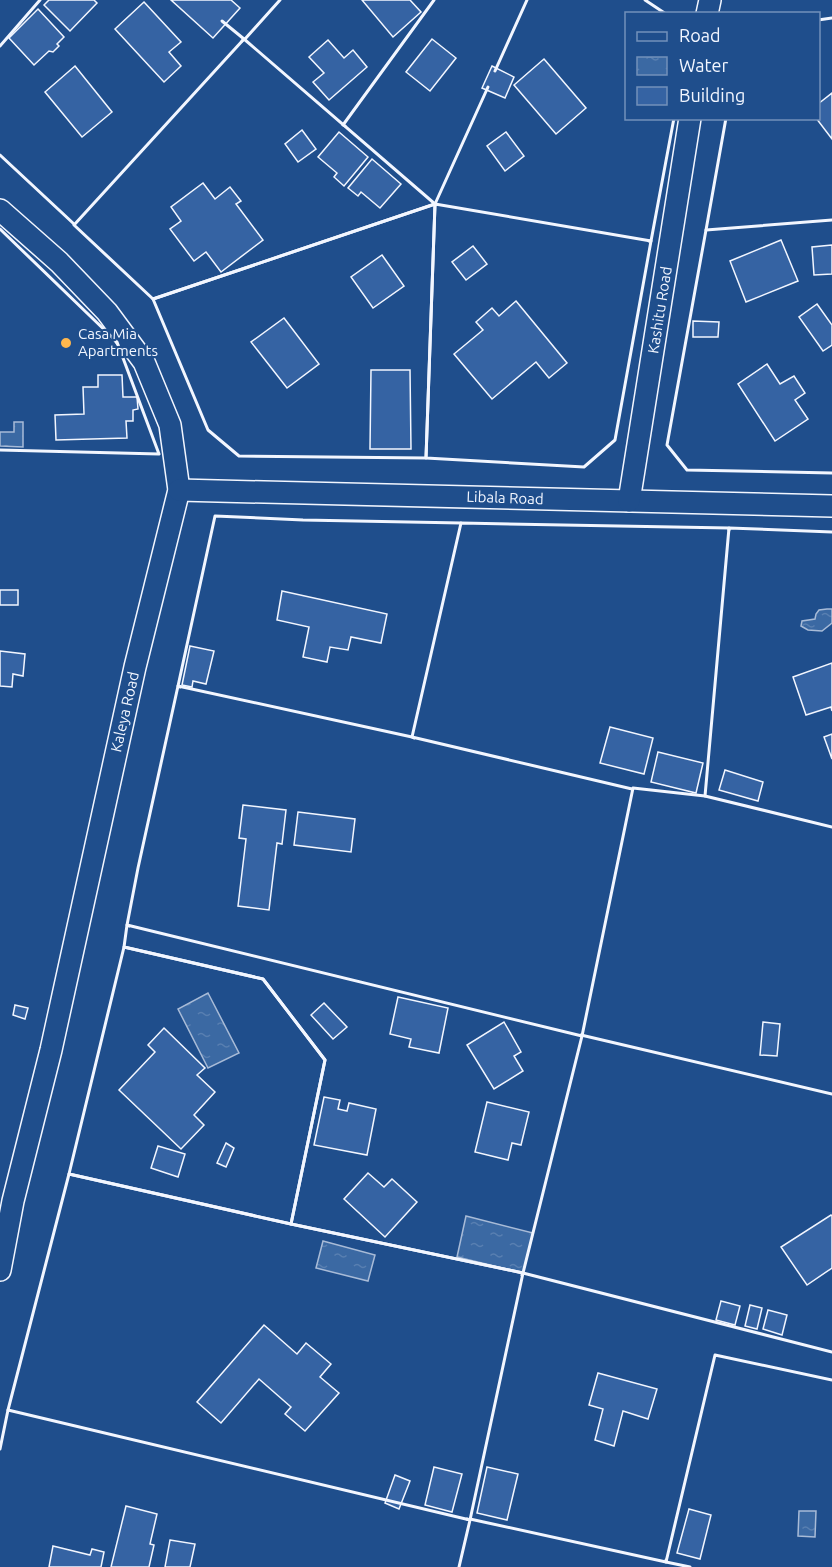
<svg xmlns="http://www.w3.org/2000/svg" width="832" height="1567" viewBox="0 0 832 1567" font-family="Ubuntu,sans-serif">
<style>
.water{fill:url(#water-ripples);stroke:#a8bbd7;stroke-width:1.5}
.building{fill:#3563a3;stroke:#f2f6ff;stroke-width:1.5}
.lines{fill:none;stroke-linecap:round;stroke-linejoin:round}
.street-casing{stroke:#f2f6ff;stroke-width:24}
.street{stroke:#1f4e8c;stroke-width:21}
.wall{stroke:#f2f6ff;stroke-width:3}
.poi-dot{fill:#ffb74d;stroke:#1f4e8c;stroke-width:2}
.labels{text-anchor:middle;stroke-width:4.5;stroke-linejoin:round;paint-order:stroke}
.street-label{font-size:15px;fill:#f2f6ff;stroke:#1f4e8c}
.poi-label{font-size:15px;fill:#f2f6ff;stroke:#1f4e8c;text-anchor:start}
</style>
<defs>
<pattern id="water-ripples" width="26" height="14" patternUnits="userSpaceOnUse" patternTransform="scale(1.5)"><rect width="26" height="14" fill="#3b69a3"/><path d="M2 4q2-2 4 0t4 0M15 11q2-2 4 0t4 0" fill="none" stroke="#587fb1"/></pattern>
</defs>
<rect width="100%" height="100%" fill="#1f4e8c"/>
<g class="water">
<polygon points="14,422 23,422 23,447 0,446 0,432 14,432"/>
<polygon points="827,609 832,609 832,623 822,631 808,630 801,626 802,621 815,619 816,614 819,610"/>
<polygon points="208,993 239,1053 208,1068 178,1009"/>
<polygon points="466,1216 533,1233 523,1273 457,1257"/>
<polygon points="323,1241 375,1255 368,1281 316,1268"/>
<polygon points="799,1511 816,1511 815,1537 798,1536"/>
</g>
<g class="building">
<polygon points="49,0 94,0 97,3 70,31 44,5"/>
<polygon points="171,0 231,0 240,8 213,38"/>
<polygon points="362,0 410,0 421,12 393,37"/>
<polygon points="144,2 181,42 169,52 181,66 164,82 115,29"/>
<polygon points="38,9 64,37 57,44 59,46 53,52 49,51 34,65 9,38"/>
<polygon points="432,39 456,58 430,91 406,72"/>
<polygon points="328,40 344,58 353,50 367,67 329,100 313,82 324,73 309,57"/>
<polygon points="544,59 586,108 556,134 514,85"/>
<polygon points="75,66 112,112 82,137 45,92"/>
<polygon points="492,66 514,77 505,98 482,88"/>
<polygon points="832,93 832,139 816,118 818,118 818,104"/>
<polygon points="302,130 316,149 298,162 285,144"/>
<polygon points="339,132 368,157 344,186 334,177 337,173 318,157"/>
<polygon points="506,132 524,156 505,171 487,146"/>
<polygon points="372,159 401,184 380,208 361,192 358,196 348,188"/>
<polygon points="203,183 215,199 230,187 241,201 236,204 263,240 221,272 206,252 194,261 170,229 181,221 171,207"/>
<polygon points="781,240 798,281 746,302 730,261"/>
<polygon points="832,245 832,274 814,275 812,247"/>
<polygon points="473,246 487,264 466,280 452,262"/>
<polygon points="382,255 404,286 373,308 351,277"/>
<polygon points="516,301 567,363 549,378 536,362 492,399 454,354 483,330 476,322 492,308 499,316"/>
<polygon points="817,304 832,325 832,345 823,351 799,317"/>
<polygon points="284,318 319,364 287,388 251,342"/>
<polygon points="693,321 719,322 718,337 693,337"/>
<polygon points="767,364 780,384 794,376 805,393 795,400 808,419 775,441 738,384"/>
<polygon points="371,370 410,370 411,449 370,449"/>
<polygon points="98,375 122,375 123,397 137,397 138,409 133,410 133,421 126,421 127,438 56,440 55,415 84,414 83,387 98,387"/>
<rect x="0" y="590" width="18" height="15"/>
<polygon points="282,591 387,614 381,643 351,637 348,650 330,647 327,662 303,657 309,627 277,620"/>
<polygon points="190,646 214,651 206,684 193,681 192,687 182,685"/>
<polygon points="0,651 25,654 23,676 13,674 12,687 0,686"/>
<polygon points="832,663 832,711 831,707 806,715 793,677"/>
<polygon points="610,727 653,738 644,774 600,763"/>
<polygon points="832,734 832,759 824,737"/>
<polygon points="658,752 703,763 696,793 651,782"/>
<polygon points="725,770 763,782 758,801 719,790"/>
<polygon points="243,805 286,810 282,844 277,843 269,910 238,906 246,839 239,838"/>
<polygon points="298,812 355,819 351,852 294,845"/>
<polygon points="398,997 448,1008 439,1053 409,1047 411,1039 390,1034"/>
<polygon points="324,1003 347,1027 333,1039 311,1015"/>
<polygon points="15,1005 28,1008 25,1019 13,1015"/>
<polygon points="504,1022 521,1052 514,1056 523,1071 494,1089 467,1045"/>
<polygon points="763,1022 780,1024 777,1056 760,1055"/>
<polygon points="164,1028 205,1068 197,1075 215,1092 194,1115 204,1125 181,1149 119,1090 155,1052 148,1045"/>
<polygon points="324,1097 340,1100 338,1109 347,1111 349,1103 376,1109 367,1155 314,1145"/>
<polygon points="487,1102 529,1112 521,1145 512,1143 508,1160 475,1152"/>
<polygon points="226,1143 234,1148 226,1167 217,1163"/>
<polygon points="158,1146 185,1154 178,1177 151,1168"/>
<polygon points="368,1173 384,1187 392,1179 417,1202 385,1237 344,1199"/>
<polygon points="831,1215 832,1216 832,1268 807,1285 781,1247"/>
<polygon points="721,1301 740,1306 735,1325 716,1320"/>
<polygon points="750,1305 762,1308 757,1329 745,1326"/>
<polygon points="768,1310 787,1315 782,1335 763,1329"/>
<polygon points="264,1325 297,1354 306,1343 331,1364 320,1377 339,1393 305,1431 285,1414 291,1407 259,1379 221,1423 197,1402"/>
<polygon points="598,1373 657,1389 648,1419 623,1411 614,1446 595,1440 603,1409 589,1405"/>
<polygon points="434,1467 462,1474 452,1512 425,1505"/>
<polygon points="487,1467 518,1474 507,1520 477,1513"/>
<polygon points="395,1475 410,1481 399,1509 385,1503"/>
<polygon points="126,1506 157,1514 150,1544 154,1545 149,1567 111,1567"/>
<polygon points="689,1509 711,1515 700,1559 677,1553"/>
<polygon points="170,1540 195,1544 190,1567 165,1567"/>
<polygon points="53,1546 90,1555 92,1549 104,1552 101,1567 49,1567"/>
</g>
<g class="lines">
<g class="street-casing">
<g id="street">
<polyline points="707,14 710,0"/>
<polyline points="0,210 59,262 107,312 144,362 170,425 179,490 135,667 51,1050 13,1201 0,1270"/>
<polyline points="179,490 832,506"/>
<polyline points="629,501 690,118"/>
</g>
</g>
<use href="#street" class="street"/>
<g class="wall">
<polyline points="645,0 666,14"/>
<polyline points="818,20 832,18"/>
<polyline points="222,21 244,39 242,41"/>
<polygon points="244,39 435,204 153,299 74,225"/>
<polyline points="245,39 280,0"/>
<polyline points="0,46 40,0"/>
<polyline points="495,71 527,0"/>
<polyline points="345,126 343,125 434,0"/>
<polyline points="0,155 74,224"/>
<polygon points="435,204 426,458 239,456 208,430 153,299"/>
<polygon points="435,204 651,241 615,440 584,467 426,458"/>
<polyline points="436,204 435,204 488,87"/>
<polyline points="832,220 706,230 667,445 687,470 832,473"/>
<polyline points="0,229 117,342 159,454 0,450"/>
<polyline points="706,230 726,118"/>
<polyline points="649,241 651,241 674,118"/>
<polyline points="729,530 729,528 832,532"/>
<polyline points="180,687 178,686 215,516 303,520 461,523"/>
<polyline points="414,738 412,737 461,523 729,528 705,796"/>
<polyline points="129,926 127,925 138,868 178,686 412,737 632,789"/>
<polygon points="124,947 263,979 325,1060 291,1224 69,1174"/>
<polyline points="581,1035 832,1094"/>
<polyline points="582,1036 127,925 124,947 263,979 325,1060 291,1224 523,1273 582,1036 633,788 705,796 832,827"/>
<polygon points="69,1174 291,1224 523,1273 470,1520 8,1410"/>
<polyline points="522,1275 523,1273 832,1352"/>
<polyline points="0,1449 8,1410 9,1410"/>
<polyline points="470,1519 666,1562 715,1355 832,1380"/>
<polyline points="666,1560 666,1562 690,1567"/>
<polyline points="459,1567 470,1520 467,1519"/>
</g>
</g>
<circle class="poi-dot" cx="66" cy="343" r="6"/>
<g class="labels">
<g class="street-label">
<text transform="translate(660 310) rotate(-81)" y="5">Kashitu Road</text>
<text transform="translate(505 498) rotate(2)" y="5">Libala Road</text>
<text transform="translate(125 712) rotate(-77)" y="5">Kaleya Road</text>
</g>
<g class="poi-label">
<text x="78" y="339">Casa Mia<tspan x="78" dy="17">Apartments</tspan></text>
</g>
</g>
<rect x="625" y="12" width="195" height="108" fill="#1f4e8c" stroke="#7391ba" stroke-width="1.5"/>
<rect x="637" y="32" width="30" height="9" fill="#1f4e8c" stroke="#7391ba" stroke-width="1.5"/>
<text x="679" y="42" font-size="18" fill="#f2f6ff">Road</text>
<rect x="637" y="57" width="30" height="18" fill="url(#water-ripples)" stroke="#7391ba" stroke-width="1.5"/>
<text x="679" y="72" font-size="18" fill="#f2f6ff">Water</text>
<rect x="637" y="87" width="30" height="18" fill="#3563a3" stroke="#7391ba" stroke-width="1.5"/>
<text x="679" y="102" font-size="18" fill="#f2f6ff">Building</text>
</svg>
